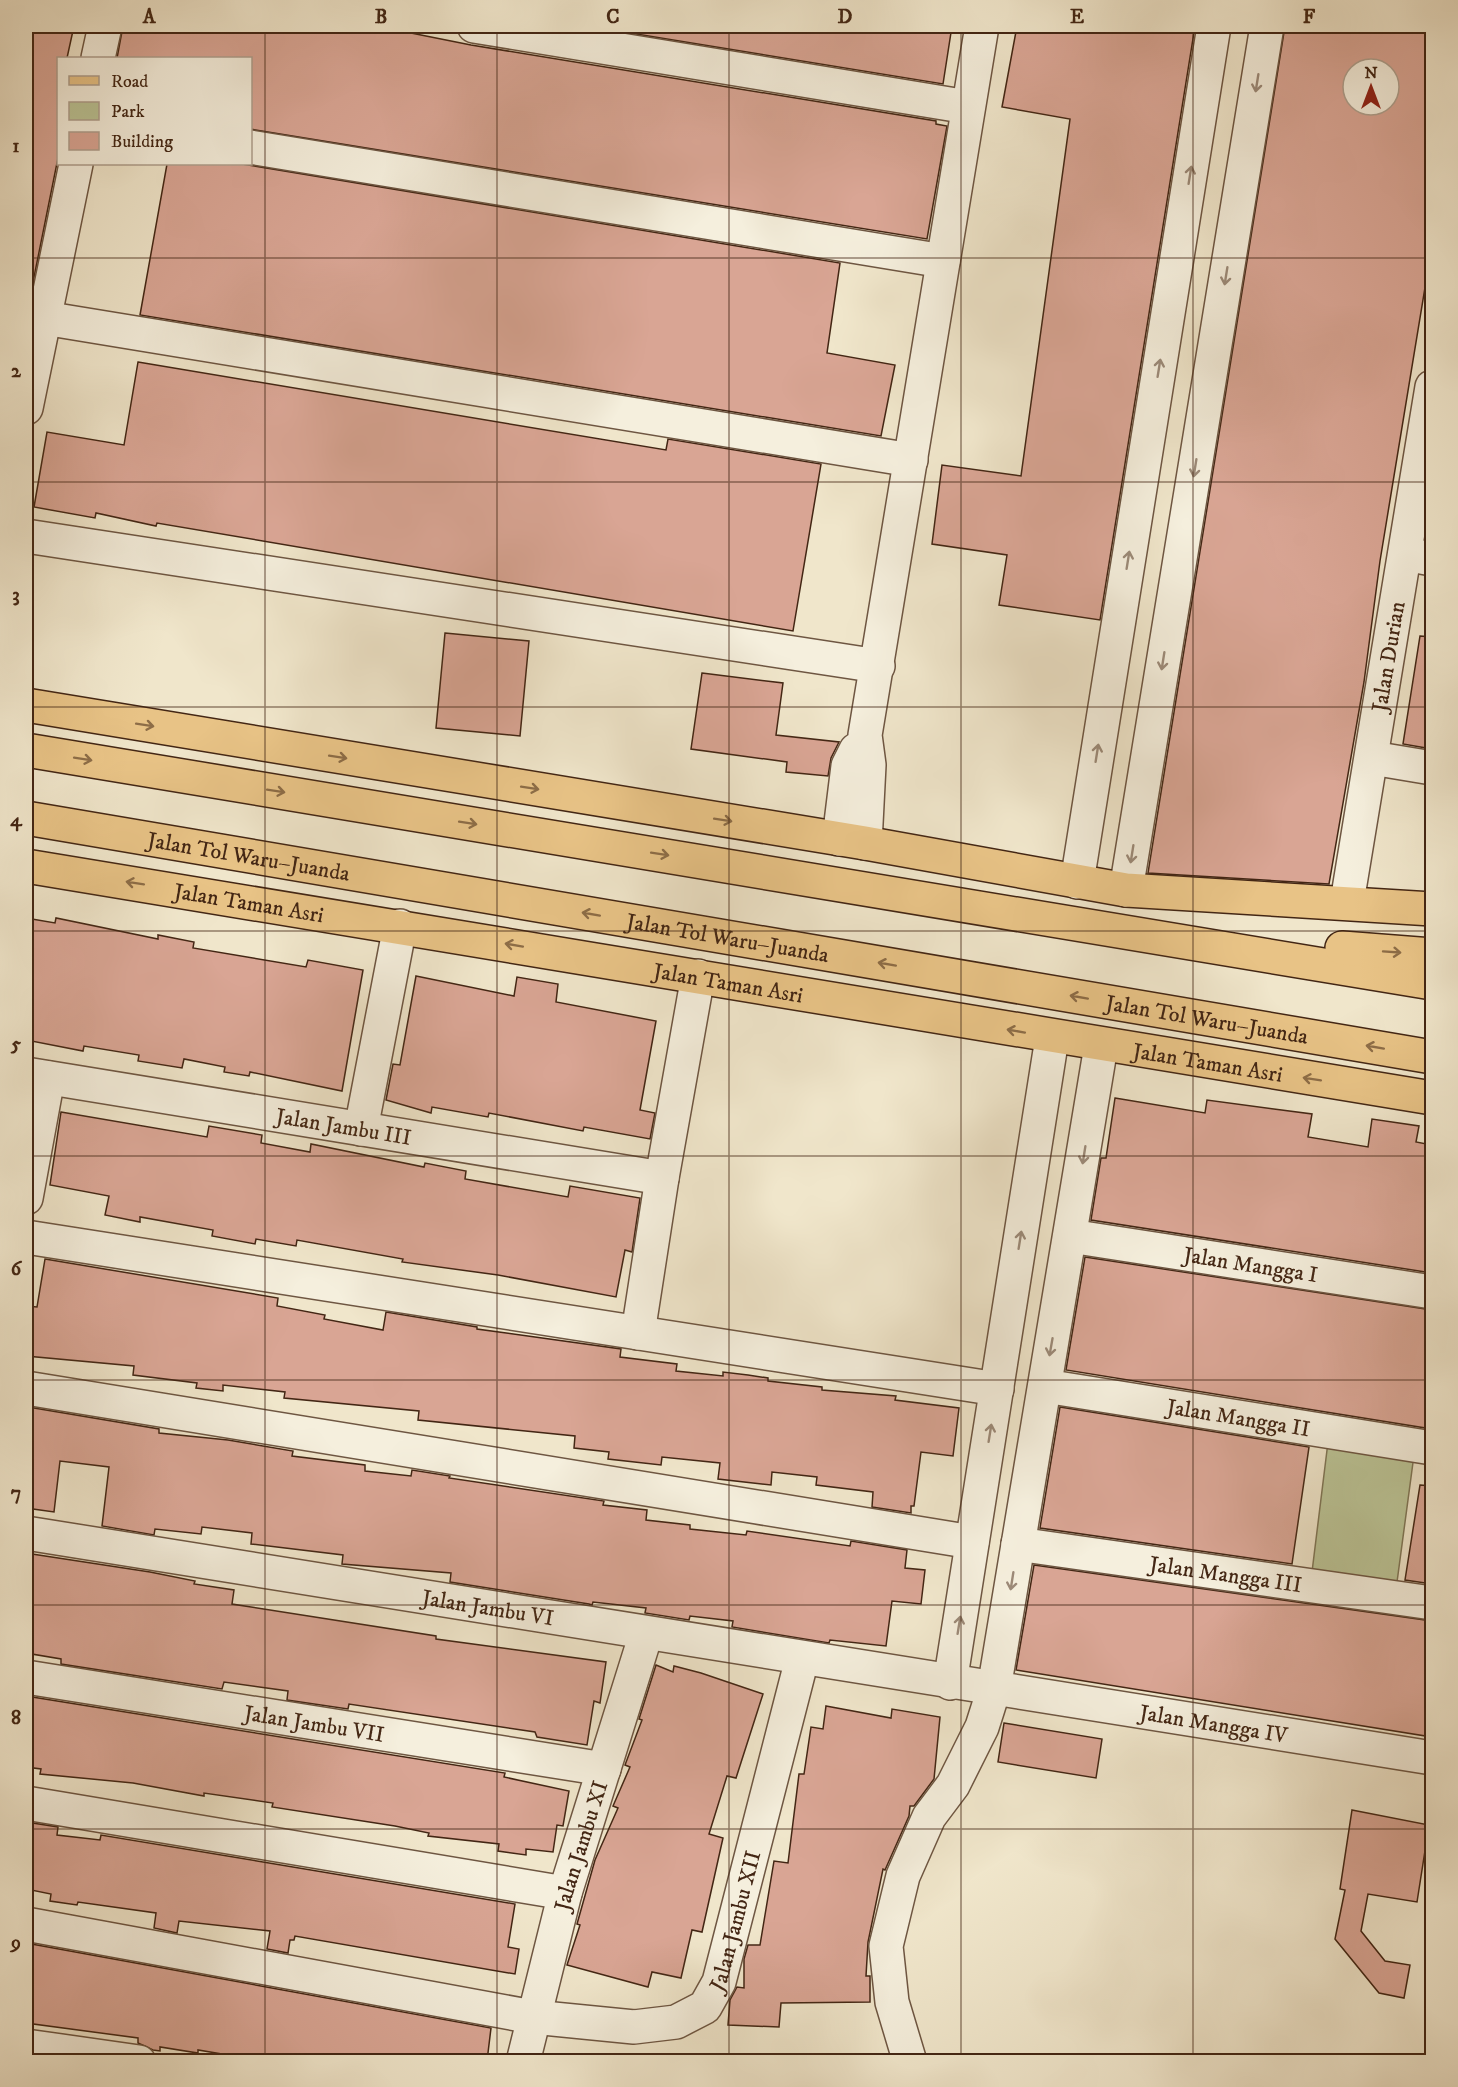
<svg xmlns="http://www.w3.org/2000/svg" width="1458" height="2087" viewBox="0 0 1458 2087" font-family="'IM FELL DW Pica',serif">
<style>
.green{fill:#bbc496;stroke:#7f7555;stroke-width:1.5}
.building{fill:#d9a594;stroke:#432614;stroke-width:1.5;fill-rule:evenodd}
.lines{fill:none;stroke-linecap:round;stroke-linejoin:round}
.minor-casing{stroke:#6e5642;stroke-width:36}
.major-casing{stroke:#432614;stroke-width:36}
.highway-casing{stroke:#432614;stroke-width:36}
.minor{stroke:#f5efdd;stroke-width:33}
.major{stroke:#e8c386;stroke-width:33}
.highway{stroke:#e8c386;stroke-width:33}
.oneway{stroke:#9c8a78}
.oneway2{stroke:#8d6d47}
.grid{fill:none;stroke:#432614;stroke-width:1.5;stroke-opacity:0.55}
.labels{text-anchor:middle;stroke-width:6;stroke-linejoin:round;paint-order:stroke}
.street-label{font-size:22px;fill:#432614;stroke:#f5efdd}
.neatline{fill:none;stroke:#432614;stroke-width:2}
.grid-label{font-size:20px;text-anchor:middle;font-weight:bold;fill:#432614}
</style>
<rect width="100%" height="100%" fill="#f0e6cb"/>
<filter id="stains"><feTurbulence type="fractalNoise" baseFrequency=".00333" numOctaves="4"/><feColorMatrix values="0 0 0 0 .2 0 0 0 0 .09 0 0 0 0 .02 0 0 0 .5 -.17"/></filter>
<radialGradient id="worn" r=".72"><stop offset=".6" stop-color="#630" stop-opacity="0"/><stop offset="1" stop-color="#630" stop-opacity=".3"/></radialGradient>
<polygon class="green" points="1328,1442 1414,1455 1397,1582 1312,1572"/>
<g class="building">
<polygon points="26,26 74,26 67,58 58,58 58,158 31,292 26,292"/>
<polygon points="123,26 376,26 471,45 936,121 936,124 947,126 927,239 250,129 250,58 117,58"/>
<polygon points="587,26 952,26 943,84"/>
<polygon points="1017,26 1195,26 1100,620 999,605 1007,555 932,544 942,465 1021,476 1070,119 1002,107"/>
<path d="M1285,26H1432V245L1380,561L1364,682L1329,884L1148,873ZM1353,69H1389V105H1353Z"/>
<polygon points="167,164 242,164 840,263 827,353 895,365 881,436 140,315"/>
<polygon points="138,362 666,450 668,439 821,464 793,631 157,523 156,526 96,513 95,518 34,507 47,432 124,445"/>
<polygon points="445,633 529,641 520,736 436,728"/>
<polygon points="1420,636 1432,637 1432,749 1403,744"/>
<polygon points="702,673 783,683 776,735 839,742 831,758 828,776 786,772 787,762 691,749"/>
<polygon points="26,918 55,923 56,918 158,939 158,935 194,942 193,948 306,967 308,960 363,970 342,1091 250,1072 249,1076 224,1072 225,1067 184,1059 182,1068 138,1061 139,1055 84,1046 83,1051 26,1040"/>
<polygon points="416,976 514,996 517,977 558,984 556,1002 656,1021 640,1110 655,1113 650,1139 584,1127 583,1131 489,1113 488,1117 432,1107 431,1113 386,1100 393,1064 400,1065"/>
<polygon points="1115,1098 1205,1113 1207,1100 1312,1114 1308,1137 1368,1147 1372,1119 1419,1126 1416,1142 1432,1145 1432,1273 1091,1220 1101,1158 1106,1158"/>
<polygon points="61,1112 207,1137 209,1126 262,1135 261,1143 310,1152 311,1144 424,1167 425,1163 466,1171 465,1179 568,1197 570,1186 640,1198 632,1252 625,1250 616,1297 498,1275 402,1262 403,1259 297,1240 296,1246 256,1239 255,1244 212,1236 213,1230 140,1217 140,1222 105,1215 109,1196 50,1185"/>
<polygon points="1085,1257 1432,1310 1432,1429 1066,1370"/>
<polygon points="45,1259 278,1298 277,1306 325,1315 324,1319 383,1330 386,1312 477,1327 477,1329 621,1349 620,1357 677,1364 676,1371 723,1376 723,1372 748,1375 768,1378 768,1381 822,1387 822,1390 896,1396 895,1400 959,1408 953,1456 921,1452 914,1506 911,1506 911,1513 872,1507 873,1492 816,1485 817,1477 772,1472 771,1485 718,1479 720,1463 662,1457 661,1465 608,1459 609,1452 574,1448 575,1436 418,1420 419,1411 284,1398 285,1392 223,1385 223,1391 196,1388 197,1383 133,1375 134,1366 26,1356 26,1306 37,1307"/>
<polygon points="28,1407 159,1429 159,1433 228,1440 293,1451 292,1456 365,1465 365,1471 411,1476 412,1470 450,1476 449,1478 604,1501 603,1505 647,1510 646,1520 690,1525 690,1529 746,1535 747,1531 850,1546 851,1541 907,1550 905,1568 925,1570 921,1604 892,1601 886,1646 830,1640 829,1643 732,1627 733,1621 690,1616 689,1620 645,1613 646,1608 593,1602 592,1605 589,1604 450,1582 451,1573 342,1564 343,1555 251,1544 252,1533 202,1527 201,1534 155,1529 154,1535 102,1526 109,1467 60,1461 54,1512 26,1508"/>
<polygon points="1060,1407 1309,1447 1292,1564 1040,1528"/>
<polygon points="1420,1485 1432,1486 1432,1584 1405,1580"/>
<polygon points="32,1554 150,1572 195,1581 194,1584 234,1590 232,1604 436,1636 436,1639 606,1662 600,1703 594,1701 587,1745 537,1737 535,1732 349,1704 348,1709 287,1700 288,1691 224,1682 222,1689 61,1664 61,1659 26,1653"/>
<polygon points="1034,1565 1432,1621 1432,1737 1016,1670"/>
<polygon points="656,1665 673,1672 674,1666 701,1673 763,1694 736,1778 727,1776 709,1834 723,1838 702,1932 692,1930 681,1978 652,1972 648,1987 567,1965 580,1925 577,1924 595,1860 618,1808 613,1806 630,1767 625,1765 642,1720 639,1719"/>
<polygon points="26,1696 505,1773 504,1777 569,1791 563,1826 557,1825 553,1852 526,1849 526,1855 498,1851 499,1844 428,1836 429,1833 395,1826 272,1807 273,1803 204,1793 204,1796 133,1783 40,1774 41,1769 26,1767"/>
<polygon points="826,1706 891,1718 892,1709 940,1717 934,1779 914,1806 910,1806 909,1816 885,1870 883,1869 868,1942 866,1976 870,1976 870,2002 781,2003 779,2027 728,2025 730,2000 737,1987 744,1988 744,1959 748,1945 760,1945 774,1861 788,1863 799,1774 804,1774 811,1727 823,1729"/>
<polygon points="1004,1723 1102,1739 1096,1778 998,1762"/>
<polygon points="1352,1810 1429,1825 1417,1902 1368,1894 1361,1931 1385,1961 1410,1965 1404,1998 1379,1993 1335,1939 1345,1890 1340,1889"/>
<polygon points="26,1822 58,1827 57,1835 100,1840 101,1835 515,1904 508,1947 519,1949 515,1974 295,1936 294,1940 290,1940 288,1953 267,1949 270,1931 179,1921 177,1933 154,1928 156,1913 78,1902 77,1905 50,1901 51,1894 26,1889"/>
<polygon points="26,1943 491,2028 487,2061 245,2061 246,2058 198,2050 198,2053 160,2047 160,2051 153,2050 138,2043 138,2038 26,2023"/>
</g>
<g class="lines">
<g class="minor-casing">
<g id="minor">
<polyline points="474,26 968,107"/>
<polyline points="98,58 105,26"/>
<polyline points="250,147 943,261"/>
<polyline points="44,318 911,460"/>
<polyline points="26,408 76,164"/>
<polyline points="26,536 878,666"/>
<polyline points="1405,554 1432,559"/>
<polyline points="1372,758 1432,768"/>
<polyline points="839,839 848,766 856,750"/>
<polyline points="865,843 869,765 865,735 982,26"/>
<polyline points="1077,882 1214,26"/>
<polyline points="1126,890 1267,26"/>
<path id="s1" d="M1347,902L1432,387"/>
<path id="s2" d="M26,1074L662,1178"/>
<polyline points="361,1129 400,926"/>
<polyline points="26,1198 48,1078"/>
<path id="s3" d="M1070,1236L1432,1292"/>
<polyline points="26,1237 997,1389"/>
<polyline points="638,1333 662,1178 698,976"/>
<path id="s4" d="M1045,1386L1432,1448"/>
<polyline points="26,1388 972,1542"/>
<path id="s5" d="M26,1533L1432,1758"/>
<path id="s6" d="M1018,1544L1432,1603"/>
<path id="s7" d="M26,1677L604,1769"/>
<polyline points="950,1683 1052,1038"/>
<polyline points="26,1803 565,1893"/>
<path id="s8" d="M26,1924L533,2017L634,2027L676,2022L705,2007L719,1982L802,1659"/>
<polyline points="26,2046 139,2062"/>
<path id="s9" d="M523,2062L565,1893L646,1634"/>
<polyline points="910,2062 892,2002 886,1946 903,1876 929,1817 953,1785 982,1727 994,1689 1101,1046"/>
</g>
</g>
<g class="major-casing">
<g id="major">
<polyline points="26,705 865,843 1126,890 1432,909"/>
<path id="s10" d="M26,866C495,941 963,1024 1432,1098"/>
</g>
</g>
<g class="highway-casing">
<g id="highway">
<polyline points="26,750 1432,983"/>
<path id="s11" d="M26,818L1432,1057"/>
<polyline points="1342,948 1432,955"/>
</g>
</g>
<use href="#minor" class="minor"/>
<use href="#major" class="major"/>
<use href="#highway" class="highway"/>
</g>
<defs><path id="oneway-shaft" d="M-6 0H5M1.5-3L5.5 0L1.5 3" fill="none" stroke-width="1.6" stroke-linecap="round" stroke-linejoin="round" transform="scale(1.5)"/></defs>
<g class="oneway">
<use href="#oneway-shaft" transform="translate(1257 83) rotate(99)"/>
<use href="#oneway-shaft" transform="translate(1190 175) rotate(-81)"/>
<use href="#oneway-shaft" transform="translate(1226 276) rotate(99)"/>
<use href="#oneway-shaft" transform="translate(1159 368) rotate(-81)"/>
<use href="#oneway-shaft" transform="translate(1195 468) rotate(99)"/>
<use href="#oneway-shaft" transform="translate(1128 560) rotate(-81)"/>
<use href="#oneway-shaft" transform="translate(1163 661) rotate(99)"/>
<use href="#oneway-shaft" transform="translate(1097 753) rotate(-81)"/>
<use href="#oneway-shaft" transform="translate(1132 854) rotate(99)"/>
<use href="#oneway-shaft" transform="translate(1084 1155) rotate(99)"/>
<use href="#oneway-shaft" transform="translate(1020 1240) rotate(-81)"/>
<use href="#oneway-shaft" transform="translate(1051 1347) rotate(100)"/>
<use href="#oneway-shaft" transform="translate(990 1433) rotate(-81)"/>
<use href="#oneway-shaft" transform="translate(1012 1581) rotate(99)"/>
<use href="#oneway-shaft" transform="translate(959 1625) rotate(-81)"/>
</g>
<g class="oneway2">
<use href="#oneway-shaft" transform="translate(145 725) rotate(9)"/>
<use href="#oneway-shaft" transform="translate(338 757) rotate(9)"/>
<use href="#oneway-shaft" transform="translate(83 759) rotate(9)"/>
<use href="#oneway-shaft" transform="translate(530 788) rotate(9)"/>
<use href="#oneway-shaft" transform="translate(276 791) rotate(9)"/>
<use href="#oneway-shaft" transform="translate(723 820) rotate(9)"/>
<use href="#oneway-shaft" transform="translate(468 823) rotate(9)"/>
<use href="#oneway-shaft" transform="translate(660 854) rotate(9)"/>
<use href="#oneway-shaft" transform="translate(135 883) rotate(-171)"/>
<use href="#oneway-shaft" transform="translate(591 914) rotate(-170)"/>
<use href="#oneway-shaft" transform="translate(514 945) rotate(-170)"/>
<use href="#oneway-shaft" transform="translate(1392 952) rotate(4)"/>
<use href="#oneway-shaft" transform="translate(887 964) rotate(-170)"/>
<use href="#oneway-shaft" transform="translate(1079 997) rotate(-170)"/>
<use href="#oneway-shaft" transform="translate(1016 1031) rotate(-170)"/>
<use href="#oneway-shaft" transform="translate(1375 1047) rotate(-170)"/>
<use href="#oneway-shaft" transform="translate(1312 1079) rotate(-171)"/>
</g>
<path class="grid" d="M265,26V2062M497,26V2062M729,26V2062M961,26V2062M1193,26V2062M26,258H1432M26,482H1432M26,707H1432M26,931H1432M26,1156H1432M26,1380H1432M26,1605H1432M26,1829H1432"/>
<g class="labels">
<g class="street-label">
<text dy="8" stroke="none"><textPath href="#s1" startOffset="249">Jalan Durian</textPath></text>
<text dy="8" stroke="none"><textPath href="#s11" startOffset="226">Jalan Tol Waru–Juanda</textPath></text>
<text dy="8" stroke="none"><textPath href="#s10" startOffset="226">Jalan Taman Asri</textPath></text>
<text dy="8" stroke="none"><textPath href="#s11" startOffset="712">Jalan Tol Waru–Juanda</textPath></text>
<text dy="8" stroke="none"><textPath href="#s10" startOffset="712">Jalan Taman Asri</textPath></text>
<text dy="8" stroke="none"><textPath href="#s11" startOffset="1198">Jalan Tol Waru–Juanda</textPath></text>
<text dy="8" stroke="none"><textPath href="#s10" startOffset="1198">Jalan Taman Asri</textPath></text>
<text dy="8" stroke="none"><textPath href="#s2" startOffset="322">Jalan Jambu III</textPath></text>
<text dy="8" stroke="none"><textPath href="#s3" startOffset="183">Jalan Mangga I</textPath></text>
<text dy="8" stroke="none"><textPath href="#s4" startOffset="196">Jalan Mangga II</textPath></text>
<text dy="8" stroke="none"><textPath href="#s6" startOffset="210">Jalan Mangga III</textPath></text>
<text dy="8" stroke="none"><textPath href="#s5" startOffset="468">Jalan Jambu VI</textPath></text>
<text dy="8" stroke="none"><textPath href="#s7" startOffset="292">Jalan Jambu VII</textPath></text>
<text dy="8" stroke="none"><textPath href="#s5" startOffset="1203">Jalan Mangga IV</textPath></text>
<text dy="8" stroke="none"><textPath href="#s9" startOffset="224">Jalan Jambu XI</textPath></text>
<text dy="8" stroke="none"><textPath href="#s8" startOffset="784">Jalan Jambu XII</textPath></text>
</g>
</g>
<rect width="1458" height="2087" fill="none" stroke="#f0e6cb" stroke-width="66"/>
<rect x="57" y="57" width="195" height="108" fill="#f5efdd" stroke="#ae9f8d" stroke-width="1.5"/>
<rect x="69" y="76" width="30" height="9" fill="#e8c386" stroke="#ae9f8d" stroke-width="1.5"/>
<text x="111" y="87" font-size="18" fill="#432614">Road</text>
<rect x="69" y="102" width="30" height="18" fill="#bbc496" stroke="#ae9f8d" stroke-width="1.5"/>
<text x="111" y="117" font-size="18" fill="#432614">Park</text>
<rect x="69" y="132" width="30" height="18" fill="#d9a594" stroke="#ae9f8d" stroke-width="1.5"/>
<text x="111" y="147" font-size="18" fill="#432614">Building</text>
<g transform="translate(1371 87)"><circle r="28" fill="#f5efdd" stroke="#ae9f8d" stroke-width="1.5"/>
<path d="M0-4.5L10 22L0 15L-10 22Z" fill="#8f2418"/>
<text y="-9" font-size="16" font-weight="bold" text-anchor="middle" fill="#432614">N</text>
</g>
<rect x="33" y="33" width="1392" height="2021" class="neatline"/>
<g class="grid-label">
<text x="149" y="23">A</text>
<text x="381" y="23">B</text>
<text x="613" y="23">C</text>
<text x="845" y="23">D</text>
<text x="1077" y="23">E</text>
<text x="1309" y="23">F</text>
<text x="16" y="152">1</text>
<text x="16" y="377">2</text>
<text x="16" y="601">3</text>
<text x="16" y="826">4</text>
<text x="16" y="1050">5</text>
<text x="16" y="1275">6</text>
<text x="16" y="1499">7</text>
<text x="16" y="1724">8</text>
<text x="16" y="1949">9</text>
</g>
<rect width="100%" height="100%" filter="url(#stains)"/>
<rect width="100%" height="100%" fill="url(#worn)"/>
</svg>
